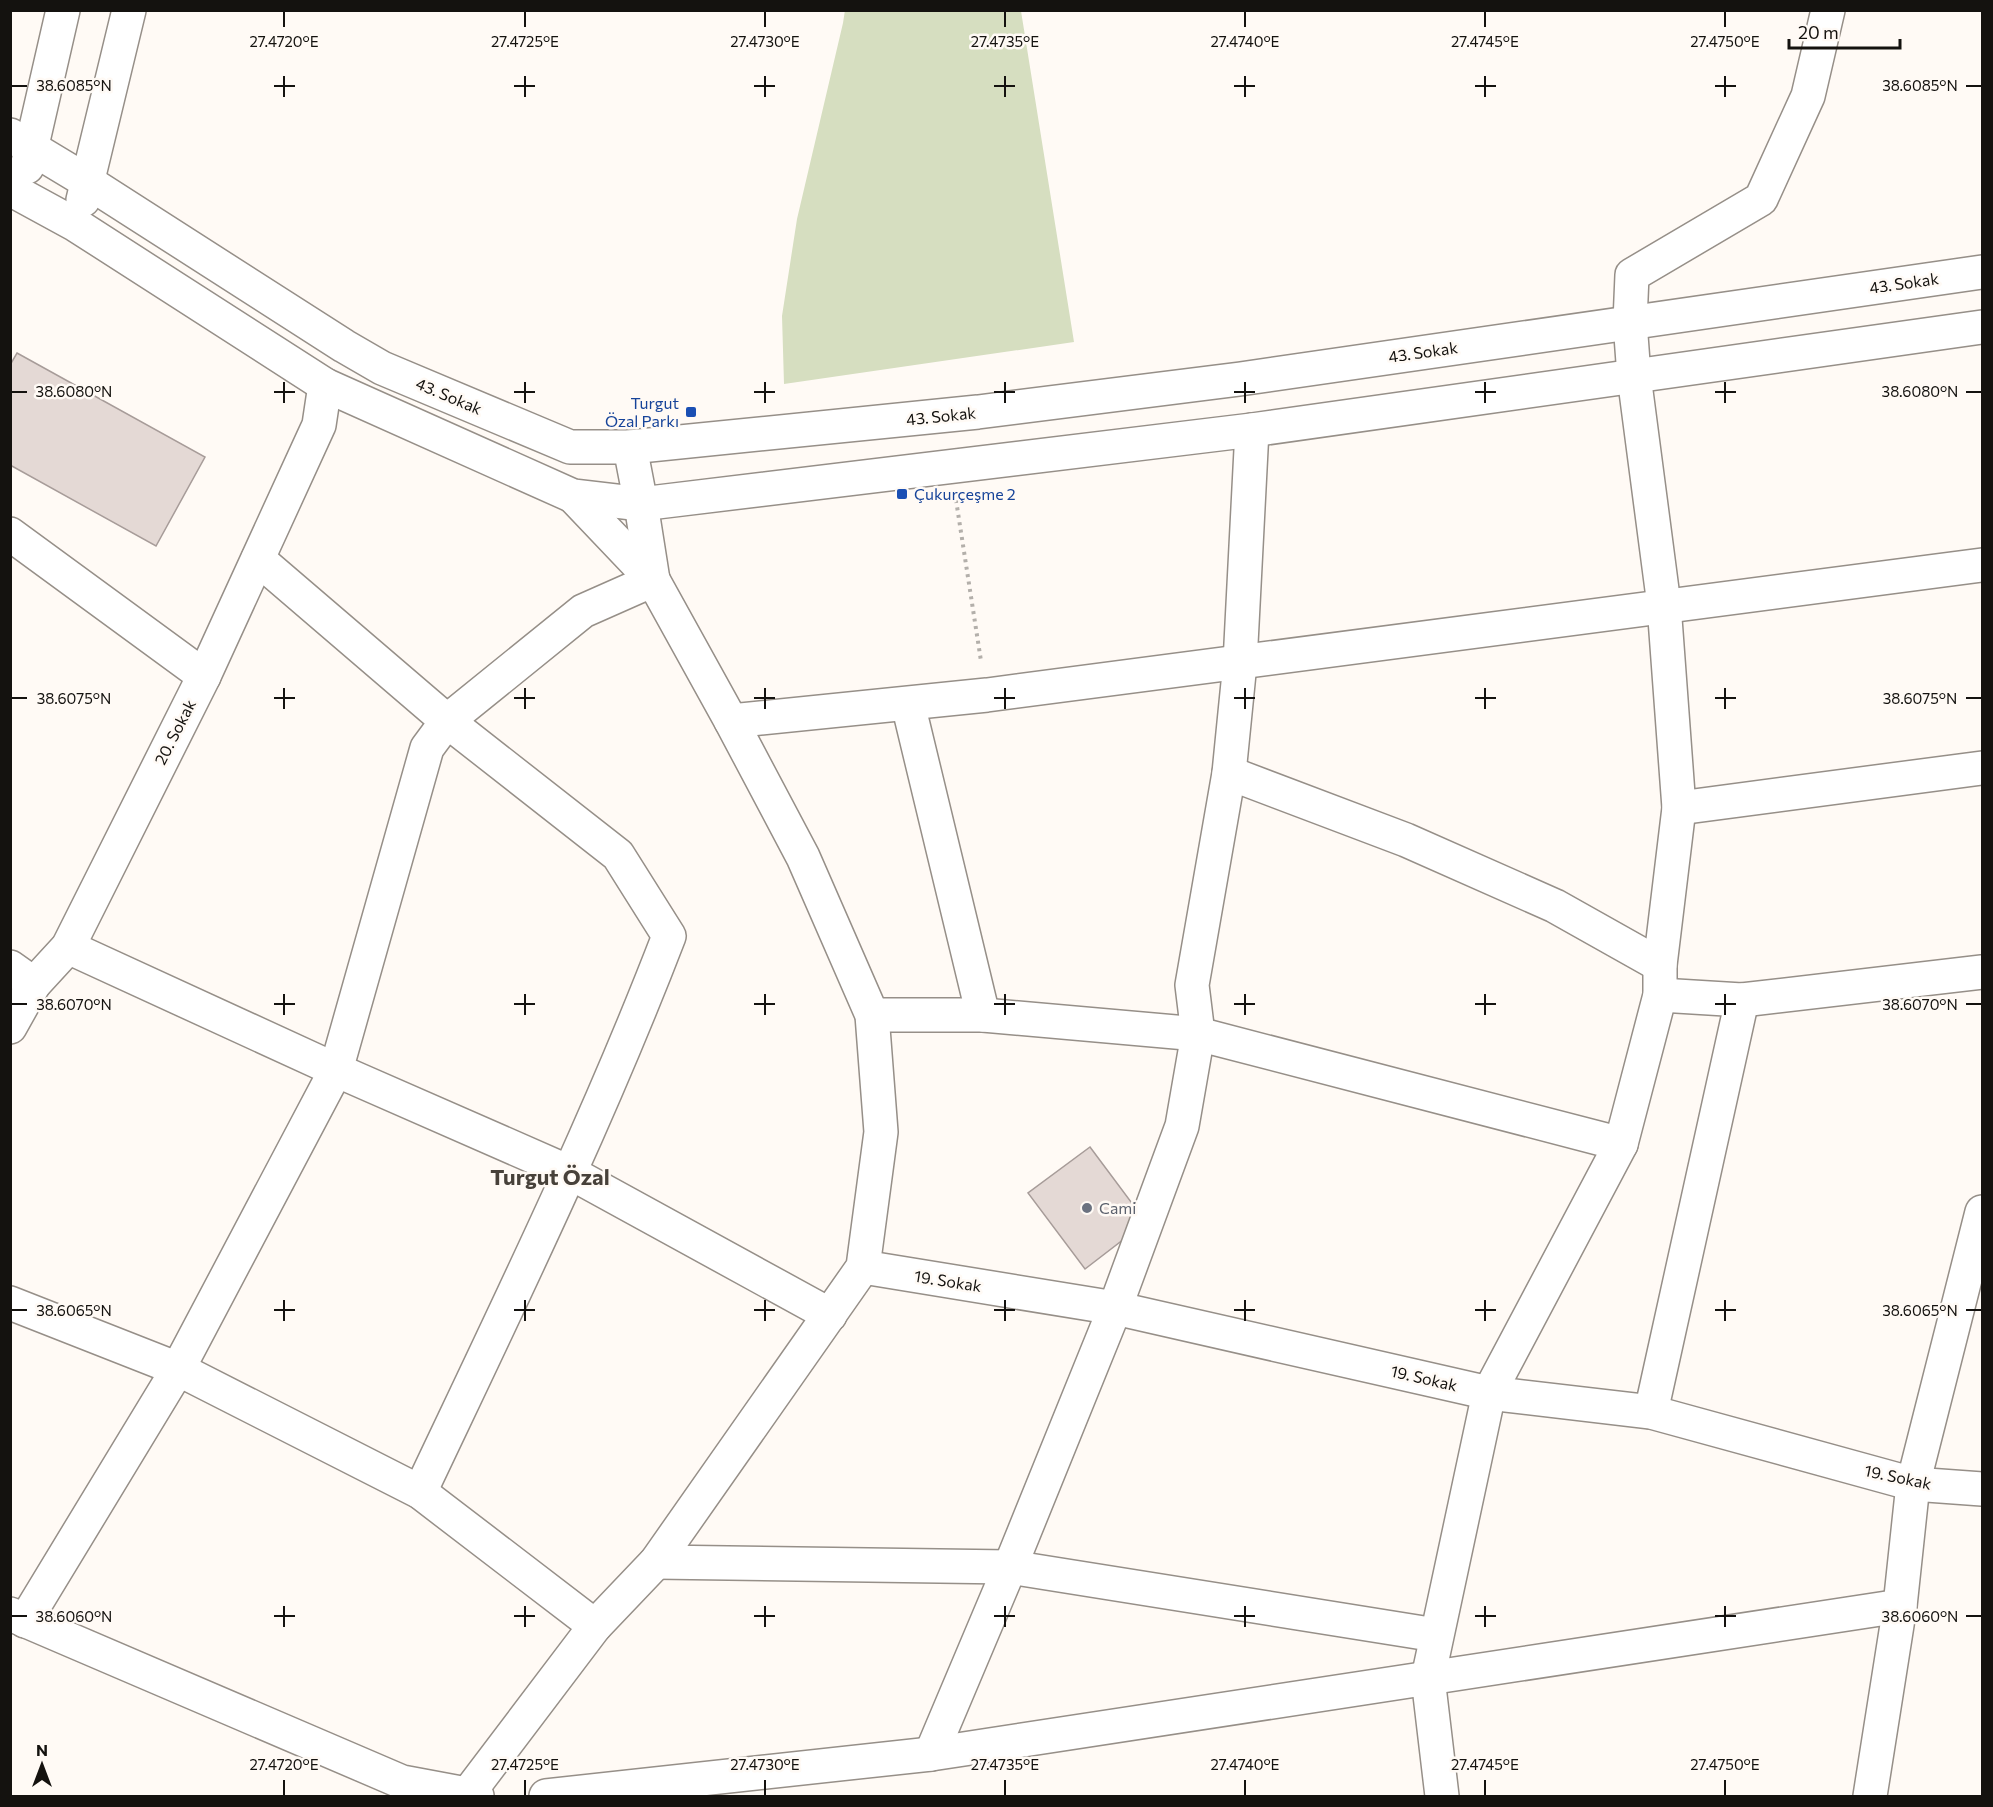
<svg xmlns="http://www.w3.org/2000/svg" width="1993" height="1807" viewBox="0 0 1993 1807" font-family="Commissioner,sans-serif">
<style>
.green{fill:#d6dec0}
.building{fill:#e4d9d5;stroke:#a79c99;stroke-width:1.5}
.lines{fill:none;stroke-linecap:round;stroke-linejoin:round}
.minor-casing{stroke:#968f88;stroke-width:36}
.tertiary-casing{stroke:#968f88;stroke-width:36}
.path{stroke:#b3afaa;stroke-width:4;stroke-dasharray:3 4.5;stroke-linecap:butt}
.minor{stroke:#fff;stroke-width:33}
.tertiary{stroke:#fff;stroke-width:33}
.ticks{fill:none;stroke:#14120f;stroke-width:2}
.transit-dot{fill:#1a4fb4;stroke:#fffaf5;stroke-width:2}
.worship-dot{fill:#6b7280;stroke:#fffaf5;stroke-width:2}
.labels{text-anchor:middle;stroke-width:5;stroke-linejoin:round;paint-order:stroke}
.street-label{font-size:16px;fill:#14120f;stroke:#fffaf5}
.transit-label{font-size:16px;fill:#164399;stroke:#fffaf5;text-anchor:end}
.worship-label{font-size:16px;fill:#5b616d;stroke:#fffaf5;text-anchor:start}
.district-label{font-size:22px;font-weight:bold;fill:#47413a;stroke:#fffaf5}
.ticks-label{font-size:15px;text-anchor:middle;fill:#14120f;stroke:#fffaf5;stroke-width:5;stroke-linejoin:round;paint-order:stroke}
</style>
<rect width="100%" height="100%" fill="#fffaf5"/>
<polygon class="green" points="845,10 1021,11 1074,342 784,384 782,316 797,219 843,23"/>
<g class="building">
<polygon points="17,353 205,457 156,546 10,465 10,365"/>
<polygon points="1090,1147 1146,1222 1085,1269 1028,1193"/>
</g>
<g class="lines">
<g class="minor-casing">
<g id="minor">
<polyline points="1630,322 1632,275 1761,199 1808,96 1828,10"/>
<polyline points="641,504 653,580"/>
<polyline points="10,534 204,676"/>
<path d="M258,559L447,721L618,855L669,936C596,1126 507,1308 420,1492"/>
<polyline points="908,704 983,1015"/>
<polyline points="731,721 987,695 1982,565"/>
<polyline points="1229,773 1406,840 1555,906 1660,965"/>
<polyline points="1679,808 1982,768"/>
<polyline points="68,947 336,1070 571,1173 830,1315"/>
<polyline points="10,967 34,984"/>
<polyline points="1660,995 1742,1000 1982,972"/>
<polyline points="872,1015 983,1015 1198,1034 1621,1144"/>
<polyline points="10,1027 34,984 68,947 204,676 319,425 325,385"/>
<polyline points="863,1267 1115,1308 1489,1393 1651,1412 1913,1484 1982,1489"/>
<polyline points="10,1303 178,1369 420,1492 595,1626"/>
<polyline points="1651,1412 1742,1000"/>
<polyline points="656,1562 1010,1567 1436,1635"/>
<polyline points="10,1614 402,1782 477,1796"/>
<polyline points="25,1621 178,1369 336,1070 427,748 447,721 583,611 653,580"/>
<polyline points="931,1754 1010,1567 1115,1308 1182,1126 1198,1034 1192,985 1229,773 1240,663 1252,430"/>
<polyline points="467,1795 595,1626 656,1562 863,1267 881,1132 872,1015 803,857 731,721 653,580 573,496"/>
<polyline points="546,1796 931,1754 1900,1606"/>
<polyline points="1442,1796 1428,1678 1489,1393 1621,1144 1660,995 1660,965 1679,808 1664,605 1634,376"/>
<polyline points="1870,1796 1900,1606 1913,1484 1982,1212"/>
</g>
</g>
<g class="tertiary-casing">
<g id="tertiary">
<polyline points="10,135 88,182 344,346 382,368 570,447 630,447 978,412 1240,379 1982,272"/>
<polyline points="27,167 63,10"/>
<polyline points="10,189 76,225 325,385 573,496 641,504 1252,430 1982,327"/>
<polyline points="83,200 129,10"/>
<polyline points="1630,322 1634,376"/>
<polyline points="630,447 641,504"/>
</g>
</g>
<polyline class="path" points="956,500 981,661"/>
<use href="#minor" class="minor"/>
<use href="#tertiary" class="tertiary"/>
</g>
<path class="ticks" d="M284,12V27M525,12V27M765,12V27M1005,12V27M1245,12V27M1485,12V27M1725,12V27M284,76V97M525,76V97M765,76V97M1005,76V97M1245,76V97M1485,76V97M1725,76V97M12,86H27M274,86H295M514,86H535M754,86H775M994,86H1015M1234,86H1255M1475,86H1496M1715,86H1736M1966,86H1981M284,382V403M525,382V403M765,382V403M1005,382V403M1245,382V403M1485,382V403M1725,382V403M12,392H27M274,392H295M514,392H535M754,392H775M994,392H1015M1234,392H1255M1475,392H1496M1715,392H1736M1966,392H1981M284,688V709M525,688V709M765,688V709M1005,688V709M1245,688V709M1485,688V709M1725,688V709M12,698H27M274,698H295M514,698H535M754,698H775M994,698H1015M1234,698H1255M1475,698H1496M1715,698H1736M1966,698H1981M284,994V1015M525,994V1015M765,994V1015M1005,994V1015M1245,994V1015M1485,994V1015M1725,994V1015M12,1004H27M274,1004H295M514,1004H535M754,1004H775M994,1004H1015M1234,1004H1255M1475,1004H1496M1715,1004H1736M1966,1004H1981M284,1300V1321M525,1300V1321M765,1300V1321M1005,1300V1321M1245,1300V1321M1485,1300V1321M1725,1300V1321M12,1310H27M274,1310H295M514,1310H535M754,1310H775M994,1310H1015M1234,1310H1255M1475,1310H1496M1715,1310H1736M1966,1310H1981M284,1606V1627M525,1606V1627M765,1606V1627M1005,1606V1627M1245,1606V1627M1485,1606V1627M1725,1606V1627M12,1616H27M274,1616H295M514,1616H535M754,1616H775M994,1616H1015M1234,1616H1255M1475,1616H1496M1715,1616H1736M1966,1616H1981M284,1780V1795M525,1780V1795M765,1780V1795M1005,1780V1795M1245,1780V1795M1485,1780V1795M1725,1780V1795"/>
<g class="transit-dot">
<rect x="685" y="406" width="12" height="12" rx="3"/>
<rect x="896" y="488" width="12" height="12" rx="3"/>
</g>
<circle class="worship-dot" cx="1087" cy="1208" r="6"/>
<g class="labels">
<g class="street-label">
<text transform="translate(1904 283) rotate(-8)" y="6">43. Sokak</text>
<text transform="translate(1423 352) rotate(-8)" y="6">43. Sokak</text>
<text transform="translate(449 396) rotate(23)" y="6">43. Sokak</text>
<text transform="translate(941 416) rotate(-6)" y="6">43. Sokak</text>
<text transform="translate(175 732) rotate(-63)" y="6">20. Sokak</text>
<text transform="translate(948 1281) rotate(9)" y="6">19. Sokak</text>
<text transform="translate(1424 1378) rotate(13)" y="6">19. Sokak</text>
<text transform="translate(1898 1477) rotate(12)" y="6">19. Sokak</text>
</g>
<g class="transit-label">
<text x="679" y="409">Turgut<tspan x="679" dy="18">Özal Parkı</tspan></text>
<text x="914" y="500" text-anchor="start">Çukurçeşme 2</text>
</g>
<g class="worship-label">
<text x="1099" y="1214">Cami</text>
</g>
<g class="district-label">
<text x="550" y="1185">Turgut Özal</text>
</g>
</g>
<g class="ticks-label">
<text x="284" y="47">27.4720°E</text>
<text x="525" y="47">27.4725°E</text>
<text x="765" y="47">27.4730°E</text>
<text x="1005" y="47">27.4735°E</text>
<text x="1245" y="47">27.4740°E</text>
<text x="1485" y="47">27.4745°E</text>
<text x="1725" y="47">27.4750°E</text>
<text x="74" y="91">38.6085°N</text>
<text x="1920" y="91">38.6085°N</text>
<text x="74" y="397">38.6080°N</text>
<text x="1920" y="397">38.6080°N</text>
<text x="74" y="704">38.6075°N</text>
<text x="1920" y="704">38.6075°N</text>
<text x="74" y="1010">38.6070°N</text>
<text x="1920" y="1010">38.6070°N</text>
<text x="74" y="1316">38.6065°N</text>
<text x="1920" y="1316">38.6065°N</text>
<text x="74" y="1622">38.6060°N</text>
<text x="1920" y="1622">38.6060°N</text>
<text x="284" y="1770">27.4720°E</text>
<text x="525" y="1770">27.4725°E</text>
<text x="765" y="1770">27.4730°E</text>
<text x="1005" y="1770">27.4735°E</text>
<text x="1245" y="1770">27.4740°E</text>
<text x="1485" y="1770">27.4745°E</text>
<text x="1725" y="1770">27.4750°E</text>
</g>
<rect width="1993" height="1807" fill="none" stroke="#14120f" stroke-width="24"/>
<g transform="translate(42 1765)" stroke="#fffaf5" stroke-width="4.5" paint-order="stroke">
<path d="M0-4.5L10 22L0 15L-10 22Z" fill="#14120f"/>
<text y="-9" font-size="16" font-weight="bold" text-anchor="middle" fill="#14120f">N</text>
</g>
<path d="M1789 39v9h111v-9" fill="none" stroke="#14120f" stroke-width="3"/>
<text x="1798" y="39" font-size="18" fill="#14120f" stroke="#fffaf5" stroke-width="4.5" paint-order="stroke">20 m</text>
</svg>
